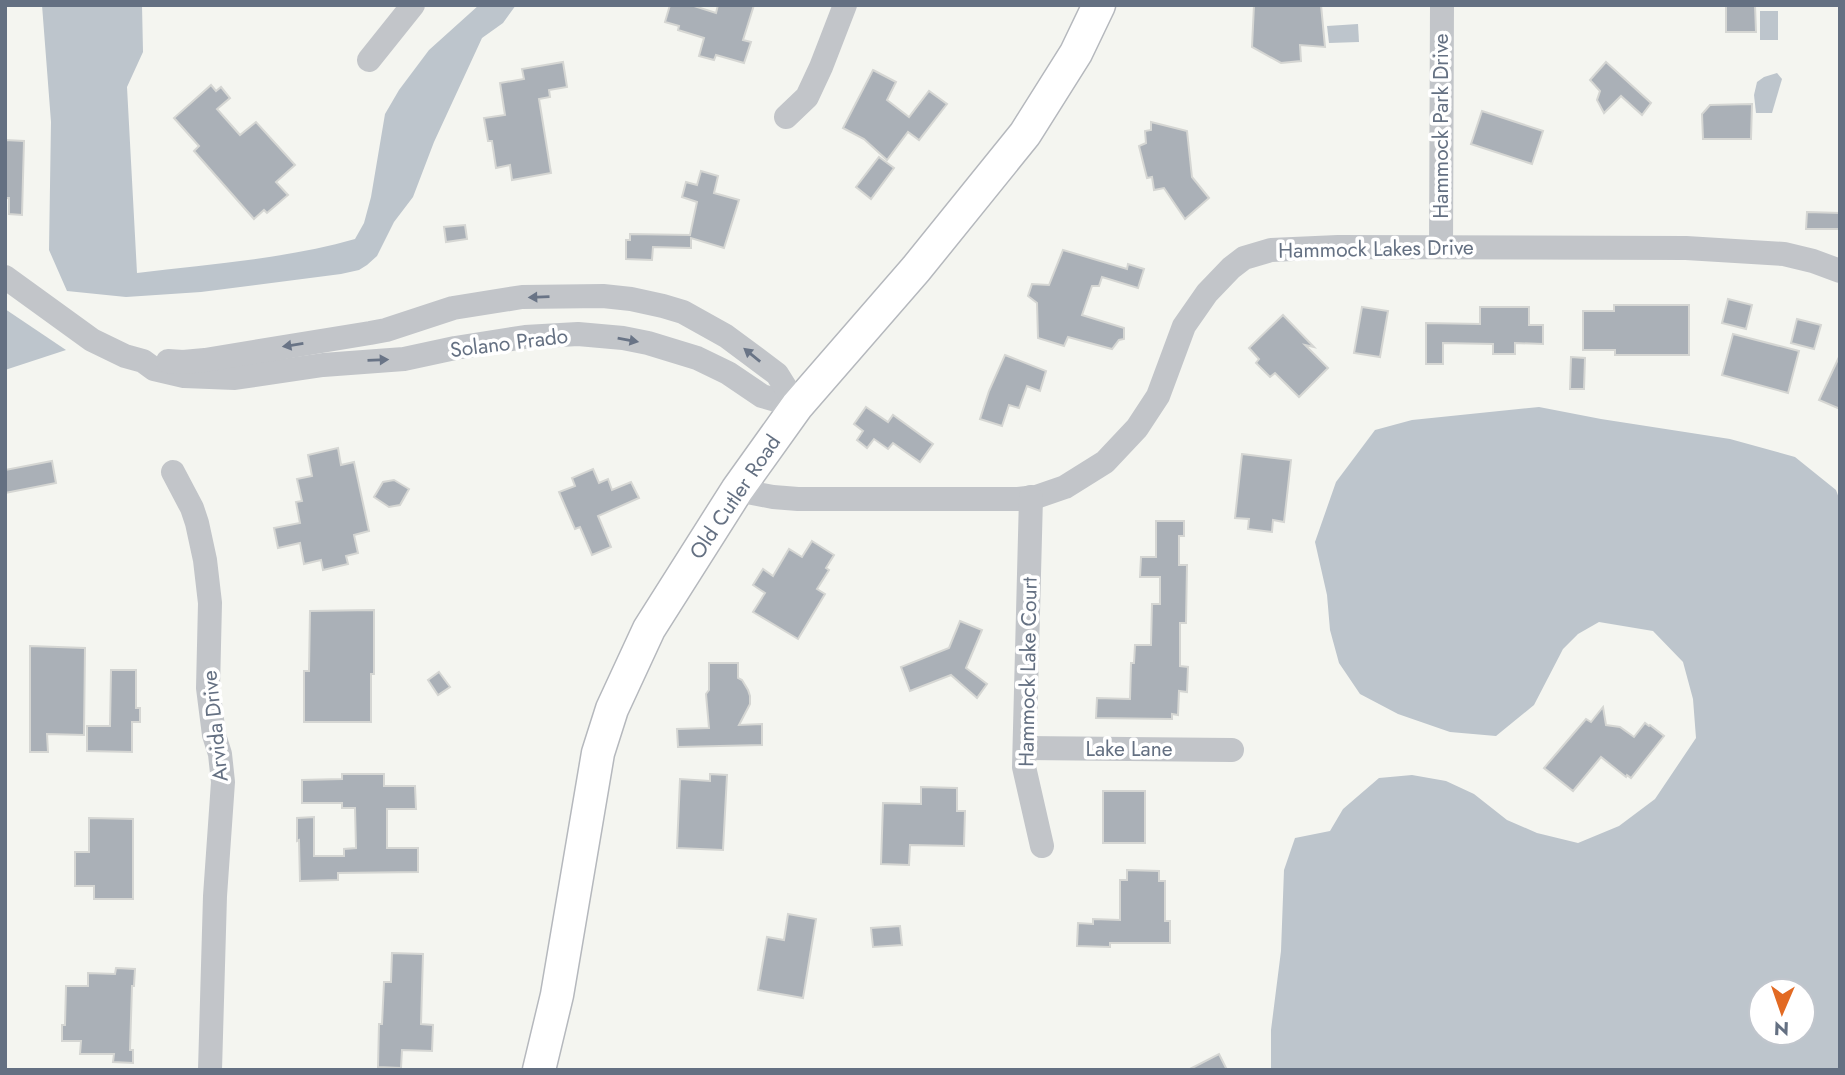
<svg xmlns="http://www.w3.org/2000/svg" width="1845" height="1075" viewBox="0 0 1845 1075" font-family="Jost,sans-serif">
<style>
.water{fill:#bdc5cc;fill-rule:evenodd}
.building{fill:#aab0b7;stroke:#d5d6d3;stroke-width:2}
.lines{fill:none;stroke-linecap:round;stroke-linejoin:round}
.major-casing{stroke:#b5b8bd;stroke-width:35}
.minor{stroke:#c2c5c9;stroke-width:24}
.major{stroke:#fff;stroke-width:32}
.oneway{fill:#697486}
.labels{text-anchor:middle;stroke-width:7;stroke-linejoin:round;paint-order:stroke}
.street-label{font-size:21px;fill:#647082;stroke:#fff}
</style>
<rect width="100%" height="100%" fill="#f4f5f0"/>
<g class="water">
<path d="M42,5H142L143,52L127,87L137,273C210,264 285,259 355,239L364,223L371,197L385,114L399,90L429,50L479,5H516L503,23L482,38L434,142L413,197L394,222L377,256L367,265L359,270L341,274L201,292L126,297L67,291L49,250L51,122Z"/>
<rect x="1760" y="11" width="18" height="29"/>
<polygon points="1358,24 1359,42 1329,43 1327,26"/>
<polygon points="1777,73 1782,79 1772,113 1756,113 1754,95 1757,82 1764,77"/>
<polygon points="5,309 66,350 5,370"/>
<path d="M1539,407L1601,419L1730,439L1795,457L1836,490L1840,501V1070H1271V1030L1281,951L1284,870L1295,838L1330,831L1343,809L1379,778L1412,775L1446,781L1474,794L1507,820L1537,833L1578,843L1619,826L1655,799L1696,738L1693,699L1683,662L1653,631L1599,622L1578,634L1563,649L1534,705L1496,736L1450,732L1398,714L1360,694L1339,663L1330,630L1327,595L1315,542L1336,482L1375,430L1412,420ZM1761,991H1803V1033H1761Z"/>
</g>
<g class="building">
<polygon points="670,5 691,5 716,13 718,5 754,5 743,40 751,42 744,63 716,55 714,60 699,56 704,38 678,30 679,26 665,22"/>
<polygon points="1254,5 1321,5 1325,47 1300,45 1301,61 1281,63 1252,47"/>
<polygon points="1726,5 1755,5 1756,32 1726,32"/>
<polygon points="563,62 567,87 549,90 550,97 539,99 551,173 512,180 510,165 496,168 492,141 488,141 484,118 505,115 500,83 524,79 522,69"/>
<polygon points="1606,62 1651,103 1642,115 1621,96 1604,113 1597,100 1600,91 1590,80"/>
<polygon points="873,70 896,82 887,100 909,117 929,91 947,104 919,140 908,132 887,160 864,139 843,128"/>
<polygon points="211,85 216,91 221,87 230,98 217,109 240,135 256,122 295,165 276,182 288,195 267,213 264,210 254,219 194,151 199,146 174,118"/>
<polygon points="1752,104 1751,139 1703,139 1702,114 1710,105"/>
<polygon points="1482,111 1543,131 1532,164 1471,144"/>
<polygon points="1151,122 1187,131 1192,177 1209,198 1185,219 1164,188 1154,190 1152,177 1147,178 1139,146 1146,143 1145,131 1151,130"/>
<polygon points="5,140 24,141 22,215 9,214 9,198 5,198"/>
<polygon points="879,157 894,168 871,199 856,187"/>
<polygon points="701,171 718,176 714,193 739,200 724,248 691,238 691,248 653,247 652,260 626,259 626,240 630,240 630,234 690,235 697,202 682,197 686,182 697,185"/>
<polygon points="1807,212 1840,213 1840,229 1806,229"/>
<polygon points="465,225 467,239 446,242 444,227"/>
<polygon points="1063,250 1127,269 1128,264 1144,269 1138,288 1102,277 1099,286 1092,286 1082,315 1124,328 1124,339 1119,340 1112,349 1068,337 1064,346 1038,338 1037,303 1028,296 1032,284 1049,285"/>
<polygon points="1728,299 1752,305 1746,329 1722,323"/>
<polygon points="1614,305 1689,305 1689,355 1615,355 1615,350 1583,350 1583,311 1614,311"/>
<polygon points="1362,307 1388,311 1380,357 1354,353"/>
<polygon points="1480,307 1529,307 1529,325 1543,325 1543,344 1515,343 1515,354 1493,354 1493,344 1443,343 1443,364 1426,364 1426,323 1480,324"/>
<polygon points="1283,315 1314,347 1305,345 1328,368 1299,397 1275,373 1270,377 1256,363 1259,359 1249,348"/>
<polygon points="1797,319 1821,325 1814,349 1791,343"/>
<polygon points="1733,334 1799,351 1788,393 1722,375"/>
<polygon points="1005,355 1046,371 1040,391 1027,386 1019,408 1009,405 1002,426 980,419 989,391"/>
<polygon points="1840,355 1840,409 1819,400"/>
<polygon points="1571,357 1585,358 1584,389 1570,389"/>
<polygon points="866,407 888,422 893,415 933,444 920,462 893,443 888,449 874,439 867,448 857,440 863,431 854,424"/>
<polygon points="338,448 341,465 354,462 369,531 354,535 358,553 346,556 348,564 323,570 321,560 304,564 300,543 278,548 274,528 300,523 296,502 302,501 297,479 312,476 308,455"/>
<polygon points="1242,454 1291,460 1284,522 1273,520 1272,532 1248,529 1249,519 1235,518"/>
<polygon points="52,461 56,483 5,493 5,470"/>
<polygon points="593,469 599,483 608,479 612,490 631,482 639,498 598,516 611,547 592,555 580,527 575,529 559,492 575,486 572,478"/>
<polygon points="394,480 409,489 400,505 389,507 374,497 383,482"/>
<polygon points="1156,521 1184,521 1184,536 1179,536 1179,565 1187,565 1186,623 1180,623 1180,666 1188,667 1187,692 1179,691 1178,715 1172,714 1172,719 1096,718 1097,698 1130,699 1131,663 1134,663 1135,645 1151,645 1152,604 1160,604 1160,577 1140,577 1141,557 1156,557"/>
<polygon points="812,541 834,555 826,568 829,570 817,589 825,594 798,639 753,612 765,593 753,585 763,569 773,576 789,549 802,557"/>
<polygon points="374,610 374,674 371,674 371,722 304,722 304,671 309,671 310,611"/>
<polygon points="960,621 982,630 966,668 987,684 977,698 951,675 910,691 901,667 949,648"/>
<polygon points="30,646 85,648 84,735 47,734 48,752 30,752"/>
<polygon points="709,663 738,663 738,678 742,680 748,690 750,696 750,704 739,725 762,724 762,745 678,747 677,729 709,728 706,694 709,690"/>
<polygon points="111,670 136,670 136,708 140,708 140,722 132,722 132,752 87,751 87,726 110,726"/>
<polygon points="439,672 450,687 438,695 428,680"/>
<polygon points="1603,707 1606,725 1620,727 1634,737 1645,723 1649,726 1650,725 1664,736 1631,778 1627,775 1626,777 1601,757 1573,791 1544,768 1586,719 1591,722"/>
<polygon points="342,774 384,774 384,786 415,786 416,809 387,809 387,848 418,848 418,872 338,873 338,880 300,881 299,840 297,841 297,818 314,817 314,856 344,856 344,849 356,848 355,808 342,808 342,803 302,803 302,780 342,779"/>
<polygon points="710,774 727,775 723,850 677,848 680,779 710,781"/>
<polygon points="921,787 957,788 957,811 965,811 964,846 910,845 909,865 881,864 883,803 921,804"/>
<rect x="1103" y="791" width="42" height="52"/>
<polygon points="89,818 133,819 133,899 94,899 94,886 75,886 75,852 89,852"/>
<polygon points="1127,870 1159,871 1159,881 1165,881 1165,921 1170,921 1170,943 1110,943 1110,947 1077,946 1078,923 1093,924 1093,919 1120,920 1120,880 1127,880"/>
<polygon points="788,914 816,919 803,998 758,990 767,937 784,940"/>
<polygon points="900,926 902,945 873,947 871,928"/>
<polygon points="392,953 423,954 421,1024 433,1025 432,1051 402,1050 401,1068 378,1067 379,1024 382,1024 384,982 391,982"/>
<polygon points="116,968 135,969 134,986 132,986 130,1050 133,1050 133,1063 113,1062 114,1054 80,1054 81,1041 62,1041 62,1025 65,1025 66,986 88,986 88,973 115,974"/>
<polygon points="1219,1054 1227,1070 1188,1070"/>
</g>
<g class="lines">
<g class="major-casing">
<polyline id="major" points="539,1070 557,995 598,753 612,709 649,629 737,490 797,406 916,269 1025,134 1076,53 1099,5"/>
</g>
<g class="minor">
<polyline points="369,60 413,5"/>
<polyline points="786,117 807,97 821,67 845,5"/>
<polyline points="1441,247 1442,5"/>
<polyline points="5,277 92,340 125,356 143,361 154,369 184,376 235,378 323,365 404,359 455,348 525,337 578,334 623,338 648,343 697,358 728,373 762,396 797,406"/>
<polyline points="168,361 183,362 205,360 370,333 386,330 453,308 522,297 603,296 631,299 663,306 683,312 726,336 777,374 797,406"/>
<polyline points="173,472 192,508 197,523 205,560 210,603 208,688 214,735 220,754 223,782 215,896 210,1070"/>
<polyline points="737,490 773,497 798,499 1018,499 1036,497 1065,487 1105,462 1137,428 1158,396 1184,326 1207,293 1231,268 1244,258 1271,250 1338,247 1686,248 1784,254 1813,261 1840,271"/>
<polyline points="1031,497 1024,767 1042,846"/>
<polyline points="1025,748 1232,750"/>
</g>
<use href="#major" class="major"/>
</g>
<defs><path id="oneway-solid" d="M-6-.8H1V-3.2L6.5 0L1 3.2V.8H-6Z" transform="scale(1.75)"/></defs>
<g class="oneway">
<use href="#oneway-solid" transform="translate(539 297) rotate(178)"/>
<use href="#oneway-solid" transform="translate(628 340) rotate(10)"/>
<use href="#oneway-solid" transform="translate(293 345) rotate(171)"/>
<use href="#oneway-solid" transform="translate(752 355) rotate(-141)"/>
<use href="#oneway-solid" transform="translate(378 360) rotate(-2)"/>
</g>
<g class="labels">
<g class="street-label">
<text transform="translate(1441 126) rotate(-90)" y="7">Hammock Park Drive</text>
<text transform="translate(1376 249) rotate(-1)" y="7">Hammock Lakes Drive</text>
<text transform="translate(509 343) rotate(-7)" y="7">Solano Prado</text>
<text transform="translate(735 497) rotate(-56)" y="7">Old Cutler Road</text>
<text transform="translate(1028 672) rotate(-89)" y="7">Hammock Lake Court</text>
<text transform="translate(215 726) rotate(-96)" y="7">Arvida Drive</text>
<text x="1129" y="756">Lake Lane</text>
</g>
</g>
<rect width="1845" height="1075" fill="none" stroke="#647082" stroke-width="14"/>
<g transform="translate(1782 1012) rotate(182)"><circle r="33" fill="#ffffff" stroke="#c1c6cd" stroke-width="2"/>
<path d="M0-5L12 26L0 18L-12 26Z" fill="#e26a23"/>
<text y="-10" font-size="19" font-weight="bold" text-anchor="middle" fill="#647082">N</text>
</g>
</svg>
